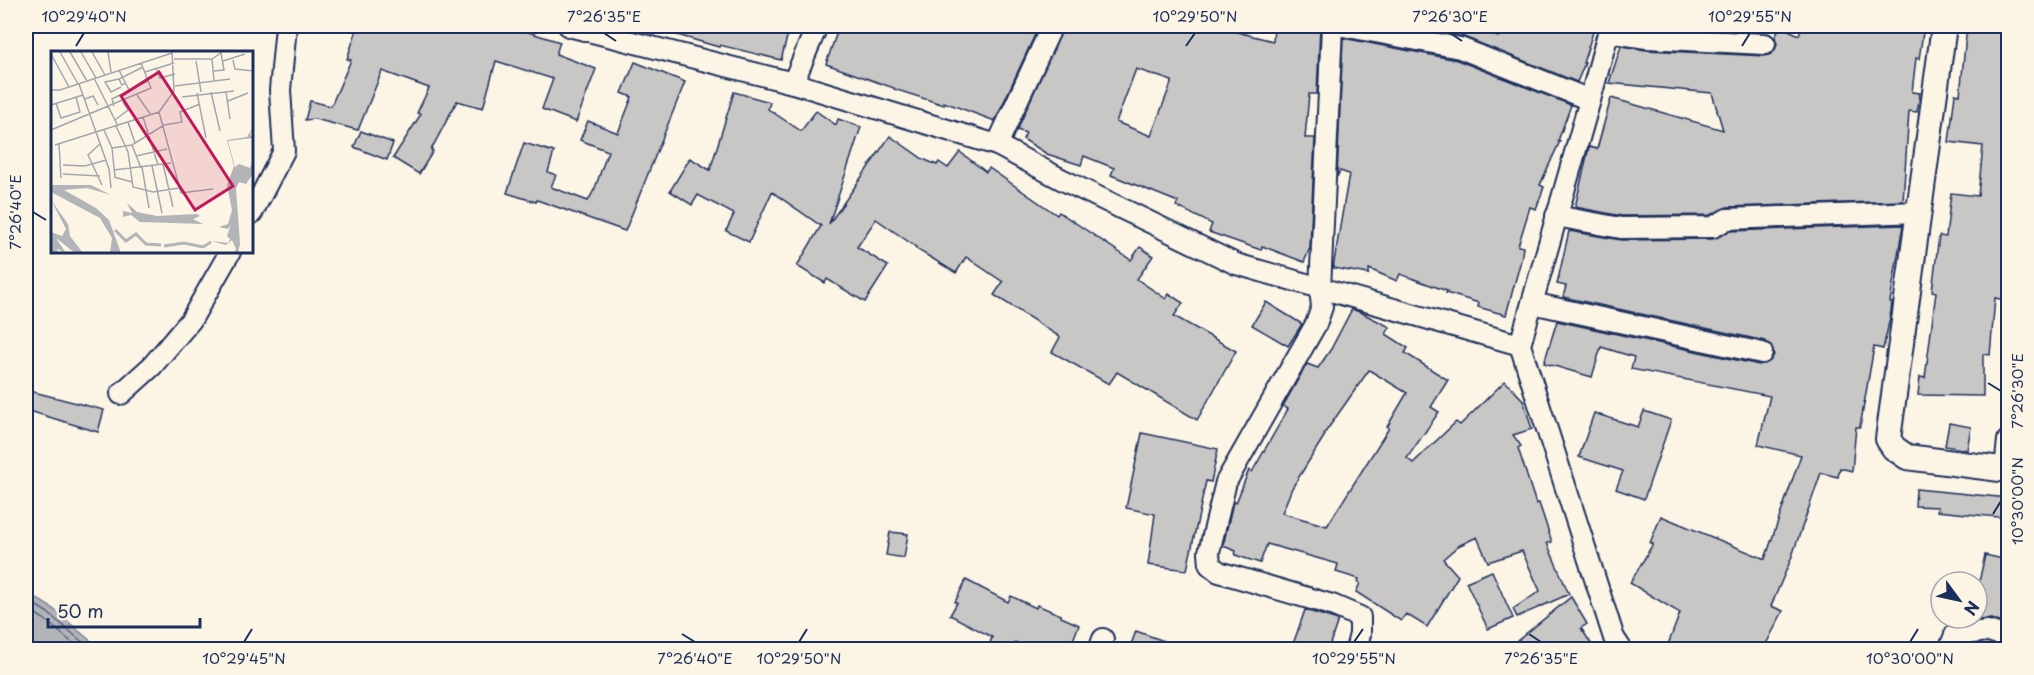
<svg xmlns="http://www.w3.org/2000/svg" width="2034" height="675" viewBox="0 0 2034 675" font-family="'Playpen Sans',sans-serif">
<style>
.water{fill:#b2b4b8;stroke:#767f94;stroke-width:1.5}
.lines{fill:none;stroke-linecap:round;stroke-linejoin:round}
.shore{stroke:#576482;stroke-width:1.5}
.building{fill:#c8c7c6;stroke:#1b2f5e;stroke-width:1.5;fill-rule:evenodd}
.minor-casing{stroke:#1b2f5e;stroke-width:24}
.tertiary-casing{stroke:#1b2f5e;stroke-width:28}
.minor{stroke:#fcf5e5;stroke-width:20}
.tertiary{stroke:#fcf5e5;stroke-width:24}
.ticks{fill:none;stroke:#1b2f5e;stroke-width:2}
.inset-river{fill:none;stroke:#b2b4b8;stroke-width:3}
.inset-road{fill:none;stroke:#a2a6af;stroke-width:1.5}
.view{fill:#c2185b;fill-opacity:0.15;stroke:#c2185b;stroke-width:3}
.inset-edge{fill:none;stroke:#1b2f5e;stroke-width:3}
.neatline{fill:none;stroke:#1b2f5e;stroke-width:2}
.ticks-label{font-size:15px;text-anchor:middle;fill:#1b2f5e}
</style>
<rect width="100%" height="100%" fill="#fcf5e5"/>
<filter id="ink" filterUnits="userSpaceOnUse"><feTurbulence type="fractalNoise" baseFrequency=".0167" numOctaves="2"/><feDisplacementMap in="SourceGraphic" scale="12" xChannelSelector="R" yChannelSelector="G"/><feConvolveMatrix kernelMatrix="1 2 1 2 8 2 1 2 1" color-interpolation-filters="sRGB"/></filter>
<g filter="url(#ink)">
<polygon class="water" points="26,592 52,608 100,649 26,649"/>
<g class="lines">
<g class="shore">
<polyline points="26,599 48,613 92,650"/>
<polyline points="26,608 44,619 81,650"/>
</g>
</g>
<g class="building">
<polygon points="358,26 509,26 560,42 556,54 596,69 576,122 542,109 553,79 496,61 483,108 457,101 431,150 433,151 419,174 393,158 421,114 417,113 429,88 382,71 358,130 315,119 305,120 310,101 331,106 351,60 347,59"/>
<polygon points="661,26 790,26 781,60 720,45 719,47 660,30"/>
<polygon points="839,26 1039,26 995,121 944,102 944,105 894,89 894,88 826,64"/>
<path d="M1064,26H1213L1273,41L1274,26L1320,27L1317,94H1309L1305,138H1315L1310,248L1304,262L1262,246L1261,250L1209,232L1212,224L1176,206L1178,202L1111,175L1114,168L1084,156L1081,165L1047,154L1023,139L1026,133L1017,130ZM1136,69L1172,81L1151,136L1116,122Z"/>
<polygon points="1405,26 1475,26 1498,37 1504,26 1520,33 1522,26 1595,26 1583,63 1585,63 1577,82 1464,37"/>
<polygon points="1645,26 1740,26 1740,31 1648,26"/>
<polygon points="1780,26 1799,35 1802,26 1924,26 1919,59 1916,58 1912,92 1920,93 1917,112 1909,111 1903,201 1727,207 1710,215 1622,216 1575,207 1589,147 1597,149 1611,98 1723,130 1712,93 1609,83 1621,46 1646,50 1765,56 1771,54 1775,50 1777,44 1775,37"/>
<polygon points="1967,26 2008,26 2008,111 2006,110 2001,167 2006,167 2002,202 2008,203 2008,287 2006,300 1995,298 1990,355 1983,354 1983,396 1918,395 1920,377 1925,378 1936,292 1932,291 1939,236 1946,237 1951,193 1978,196 1983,146 1949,142 1955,94 1960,95"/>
<polygon points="1343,38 1457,60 1571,105 1558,141 1560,141 1540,185 1544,187 1536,209 1530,207 1518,246 1523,247 1521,260 1506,315 1478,307 1479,303 1446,293 1447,291 1400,274 1397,281 1369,269 1369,274 1333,268 1349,174 1340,171 1337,177"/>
<polygon points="635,62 685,82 625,231 537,200 536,202 507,193 524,143 554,152 548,172 556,175 551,187 588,201 595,188 608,151 580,140 588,121 618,133 632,97 622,93"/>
<polygon points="734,92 770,102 768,109 801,131 816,111 836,125 838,119 861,127 829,224 890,136 923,159 937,165 939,162 948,168 960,152 986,172 989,168 1057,215 1059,212 1131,260 1140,247 1153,256 1137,279 1166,299 1169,294 1183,303 1174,316 1236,351 1197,420 1117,372 1109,384 1052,352 1060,337 994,295 1003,282 966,257 956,273 915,248 916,247 876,219 857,247 888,266 865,302 827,279 825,283 797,266 821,226 772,192 749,242 726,231 734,214 698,195 692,205 670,191 690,158 710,170"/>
<polygon points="361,131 393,143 387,160 354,147"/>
<polygon points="1903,225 1890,302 1892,303 1890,318 1883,349 1874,347 1860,427 1856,427 1852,471 1840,468 1838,477 1821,473 1791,559 1771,606 1783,611 1763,650 1666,650 1680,613 1630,583 1653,544 1650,543 1661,516 1765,559 1801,455 1758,445 1770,396 1631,369 1634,357 1601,347 1592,377 1544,363 1557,321 1759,365 1770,361 1774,355 1770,345 1765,341 1563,297 1566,286 1557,284 1569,231 1621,240 1713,239 1730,231"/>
<polygon points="1266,302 1302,324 1288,346 1252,325"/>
<path d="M1352,309L1362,313L1390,327L1386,334L1408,348L1405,353L1448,380L1431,407L1439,412L1407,458L1413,463L1456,422L1460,425L1505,381L1523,400L1532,429L1513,435L1521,446L1518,448L1536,504L1539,503L1552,542L1547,543L1569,594L1517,617L1513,609L1540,591L1522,551L1488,562L1477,537L1458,546L1443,559L1458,576L1427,627L1406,614L1401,621L1356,592L1360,583L1358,582L1359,579L1336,572L1338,564L1267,544L1260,563L1235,555L1236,551L1223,546L1233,502L1236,503L1249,470L1252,472L1288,409L1283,406L1307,364L1318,368L1331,349ZM1369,370L1407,393L1387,427L1389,428L1327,526L1282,513L1292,488L1325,435L1324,434Z"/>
<polygon points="26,390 104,410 98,432 26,410"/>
<polygon points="1644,411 1671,420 1644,499 1616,489 1623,471 1579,457 1594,413 1638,427"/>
<polygon points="1949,423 1971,427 1967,450 1945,446"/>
<polygon points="1142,433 1218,449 1211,482 1206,481 1187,570 1148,565 1155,514 1126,508"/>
<polygon points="1916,489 2008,498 2008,518 1937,511 1938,507 1915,506"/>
<polygon points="890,532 908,534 904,558 886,555"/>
<polygon points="1985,555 2008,560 2008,625 1991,619 1977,620 1977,591"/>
<polygon points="1492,571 1513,618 1488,629 1466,582"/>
<polygon points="966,580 1008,602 1011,596 1036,608 1037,605 1061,615 1061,617 1079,625 1069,650 1032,650 1015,642 1012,650 1005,650 990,643 992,637 950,615 957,603 955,602"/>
<polygon points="1571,597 1587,624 1581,628 1595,650 1506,650"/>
<polygon points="1305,610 1338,620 1328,650 1291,650"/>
<polygon points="1136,631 1181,647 1181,650 1129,650"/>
</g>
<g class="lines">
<g class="minor-casing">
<g id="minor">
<polyline points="569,26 793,83 997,145 1061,179 1236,264 1520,345"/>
<polyline points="1332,26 1320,289 1322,307 1316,324 1226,482 1209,552 1210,565 1219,572 1332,605 1360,617 1360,634 1356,650"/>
<polyline points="1343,26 1460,48 1590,100"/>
<polyline points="1610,26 1590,100 1520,345 1614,638 1622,650"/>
<polyline points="1608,32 1647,38 1765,44"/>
<polyline points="793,83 817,26"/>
<polyline points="997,145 1052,26"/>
<polyline points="252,213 284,151 280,90 286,26"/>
<polyline points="1556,216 1621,228 1713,227 1727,219 1919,212"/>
<polyline points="1532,303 1762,353"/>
<polyline points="121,394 152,366 191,320 230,252"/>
<polyline points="2005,469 2008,440"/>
<polyline points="1099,650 1103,639"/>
<polyline points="1949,650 1955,635 1988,631 2008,637"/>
</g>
</g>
<g class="tertiary-casing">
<polyline id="tertiary" points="1944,26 1888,439 1894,448 1907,457 2008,470"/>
</g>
<use href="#minor" class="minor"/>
<use href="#tertiary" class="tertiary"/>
</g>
</g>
<path class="ticks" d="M604,33L616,41M1450,33L1462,41M76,46L84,33M1186,46L1195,33M1742,46L1750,33M33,212L46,220M1988,383L2001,391M1993,514L2001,501M682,634L695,642M1529,634L1541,642M244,642L252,629M799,642L807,629M1354,642L1363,629M1910,642L1918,629"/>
<g transform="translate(51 51)">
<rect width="202" height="202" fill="#fcf5e5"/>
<path d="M202,76L199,84L201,85L202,87L177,90L184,116L188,113L199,117L202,109V123L195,133L188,131L185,137L189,193L187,202H183L185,198L181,189L175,194L160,190L177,192L179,188L176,185L180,174L177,178L168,176L177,173L181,159L176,134L183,115L176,89L196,86ZM0,134H40L60,144L36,137L13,139L45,157L58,169L70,202H59L61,187L49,167L0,141ZM0,149L17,173L19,185L32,202H24L5,187L15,202L6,198L7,202H0V181L11,185L15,178ZM76,152L86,161L106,165L146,163L149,165L142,168L152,173L89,171L80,164L72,166V160L81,162Z" fill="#b2b4b8"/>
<path class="inset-river" d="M64,179L75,190L85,183L95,193L110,194M113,195L133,192L152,196L160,191"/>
<path class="inset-road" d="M9,1L27,33M19,1L36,30M30,1L45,27M41,1L54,24M57,1L60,21M0,3L18,36M123,8H161L171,1M161,8L163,29M182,9L184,18L203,20M145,10L150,41M172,10L194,3M105,17L109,27L124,23M68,19L78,39M162,20L173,19L170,2M94,21L123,12M43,27L67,75M68,28L54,31L60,41L70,36M75,32L71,34L68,28L92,16M28,33L58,118L60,137M124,35L179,28M0,39H9L121,2M160,41L169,80M175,41L179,68M146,42L155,87M86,44L100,64M131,46L183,40M34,48L42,45L47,54M177,50L197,42M5,52L10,67L29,61L25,46M0,54L32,44M63,55L61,48L97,30M108,61L130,142L162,138M92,66L107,114M64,69L77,59L72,51M77,71L84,92M65,75L77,101L82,136L102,141L128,137M0,79L100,37L90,12M53,79L61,97L64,126M8,93L10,127M49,93L37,104L51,134M4,94L108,61L123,40L121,1M81,94L90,117M61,97L81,94L113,74L131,71L129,61L149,53M85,105L116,98M112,113L122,156M12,114L34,115L55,109M101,115L111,162M91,116L98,157M63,119L120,112M12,123L49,125M63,126L81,131"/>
<path class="view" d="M108,21L182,135L144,159L70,45Z"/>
<rect width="202" height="202" class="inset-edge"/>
</g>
<rect width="2034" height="675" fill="none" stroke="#fcf5e5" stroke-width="66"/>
<g transform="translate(1959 600) rotate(123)"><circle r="28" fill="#fcf5e5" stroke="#a2a6af" stroke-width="1.5"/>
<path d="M0-4.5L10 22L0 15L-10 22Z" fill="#1b2f5e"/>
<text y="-9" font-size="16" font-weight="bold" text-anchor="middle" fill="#1b2f5e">N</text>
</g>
<path d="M48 618v9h152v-9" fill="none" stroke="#1b2f5e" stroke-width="3"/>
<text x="57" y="618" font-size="18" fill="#1b2f5e" stroke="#fcf5e5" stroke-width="4.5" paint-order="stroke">50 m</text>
<rect x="33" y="33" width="1968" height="609" class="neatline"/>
<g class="ticks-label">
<text x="84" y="22">10°29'40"N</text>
<text x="604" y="22">7°26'35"E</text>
<text x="1195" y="22">10°29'50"N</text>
<text x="1450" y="22">7°26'30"E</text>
<text x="1750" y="22">10°29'55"N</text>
<text transform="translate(16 212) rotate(-90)" y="5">7°26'40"E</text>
<text transform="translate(2018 391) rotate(-90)" y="5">7°26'30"E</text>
<text transform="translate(2018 501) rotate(-90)" y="5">10°30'00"N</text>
<text x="244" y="664">10°29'45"N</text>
<text x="695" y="664">7°26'40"E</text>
<text x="799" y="664">10°29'50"N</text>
<text x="1354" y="664">10°29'55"N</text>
<text x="1541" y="664">7°26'35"E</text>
<text x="1910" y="664">10°30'00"N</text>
</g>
</svg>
